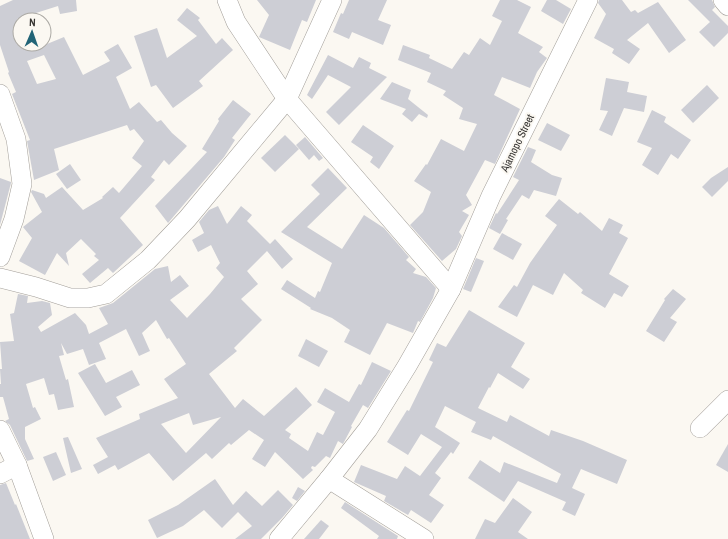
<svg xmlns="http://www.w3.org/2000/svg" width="728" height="539" viewBox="0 0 728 539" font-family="'Archivo Narrow',sans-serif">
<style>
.building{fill:#cdced5;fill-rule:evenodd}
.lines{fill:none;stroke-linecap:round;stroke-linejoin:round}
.minor-casing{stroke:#a39f9a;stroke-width:20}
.minor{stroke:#fff;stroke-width:19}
.labels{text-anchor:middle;stroke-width:4;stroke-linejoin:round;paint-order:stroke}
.street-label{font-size:11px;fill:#363432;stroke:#fbf8f2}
</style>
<rect width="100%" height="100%" fill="#fbf8f2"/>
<g class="building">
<path d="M13,0H76L77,11L60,14L58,6L17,19L20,27V44H47L64,37L83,75L110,61L104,52L118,44L132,68L116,77L130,109L139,102L157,122L161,120L172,133L187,146L169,165L164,160L151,177L155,180L120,218L143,245L113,273L108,268L90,283L82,274L99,260L94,256L96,254L81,239L66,253L69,266L57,253L45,275L19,261L32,238L23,227L42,212L31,192L32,190L44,194L46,198L62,187L83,210L103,198L102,197L113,187L119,193L142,166L132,158L144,141L134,129L130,131L127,125L54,149L59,170L34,180L27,141L30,140L12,94L16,92L8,73L9,72L0,45V6ZM44,55L56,79L37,84L27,61Z"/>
<polygon points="257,0 316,0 307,22 302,20 290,50 259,37 269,15"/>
<polygon points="349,0 387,0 378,20 391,25 383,45 352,32 349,39 333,32 341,13 343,14"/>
<polygon points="500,0 517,0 531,7 518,33 543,47 539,52 547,58 537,72 530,88 502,77 494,95 520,109 495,164 485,160 466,195 472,205 462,211 469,215 459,232 462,236 456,249 442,261 410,225 423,212 431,192 414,181 426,164 427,165 441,139 464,151 477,124 459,119 463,108 443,95 446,91 427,82 431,73 398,60 403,45 430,55 429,58 452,69 464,52 469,55 480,38 490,45 502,21 492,16"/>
<polygon points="547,0 556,0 571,9 563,24 541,11"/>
<polygon points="599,0 622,0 631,12 635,10 638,13 658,2 686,40 669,53 648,23 627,40 640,49 629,64 612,53 614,49 594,38 606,14 598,3"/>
<polygon points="688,0 712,0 715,7 712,10 728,26 728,33 714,47 699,32 710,22"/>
<polygon points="187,8 200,18 198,20 216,44 222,38 233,50 199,81 203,86 173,108 156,85 151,87 134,36 157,28 167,58 197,36 177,20"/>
<polygon points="328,55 353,68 359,57 371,63 369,68 387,77 339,125 326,112 351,87 328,75 312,99 307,95"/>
<polygon points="606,78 629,82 627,92 647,96 644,112 624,108 612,136 599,130 608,111 600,110"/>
<polygon points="392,82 411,90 408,99 428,115 427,118 419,114 412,122 402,114 406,109 380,99"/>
<polygon points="707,85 719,98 693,123 681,110"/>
<polygon points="233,100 251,114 232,138 235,140 224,157 168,223 155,206 191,169 207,152 202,149 219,121 218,119"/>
<polygon points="652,110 666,117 664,122 691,140 678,159 671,154 658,175 642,165 652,148 637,142"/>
<polygon points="547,123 570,135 561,151 538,140"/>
<polygon points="363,125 394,146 379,169 370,162 373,157 351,142"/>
<polygon points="285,135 299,149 275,172 261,158"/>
<polygon points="305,137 323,158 319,161 314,155 309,160 296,145"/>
<polygon points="528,147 536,150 531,162 552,175 562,178 556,196 534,190 529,199 522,195 506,219 508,220 500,234 489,228 496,213 497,214 519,180 513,177"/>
<polygon points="70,164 81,180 67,189 56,174"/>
<polygon points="728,167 728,181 712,197 702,187 711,178"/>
<polygon points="328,168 347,188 307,227 342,249 364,215 384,228 409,257 406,260 416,269 413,273 426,277 436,288 433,298 420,322 418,321 413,333 387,323 370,355 344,342 350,330 332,318 310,309 311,308 281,289 287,280 315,298 318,291 320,292 332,263 281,232 320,194 311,185"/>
<polygon points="0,178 11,182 11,183 0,225"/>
<polygon points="559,199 578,214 580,212 602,231 609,218 623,225 619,233 628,238 609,274 629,286 622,297 614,293 605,308 581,293 583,290 564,273 553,295 533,285 517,317 498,307 514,285 517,287 530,263 557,225 545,216"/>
<path d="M218,206L227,224L241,206L252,215L247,221L270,244L275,239L293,259L282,269L267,251L247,271L258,284L241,299L262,320L234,348L237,351L209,374L235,408L243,399L264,416L296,387L312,405L285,430L291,434L289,438L308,451L317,432L323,435L335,412L317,402L325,388L349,402L359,384L361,385L372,362L391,371L368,408L363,405L351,426L352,427L344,442L343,444L338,441L330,458L326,456L315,467L312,466L311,468L313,470L303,479L275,452L265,467L252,459L264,440L249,430L231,445L229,443L212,459L206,453L173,481L149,453L118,470L115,465L98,474L93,465L108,457L96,438L140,419L139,414L178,398L164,379L186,364L169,338L167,339L156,320L142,333L150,351L139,356L126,329L99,343L106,359L89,365L83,349L67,354L61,343L64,355L59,356L66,380L68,379L74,407L58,410L54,394L49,395L44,378L26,384L33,408L35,407L41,419L25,427V439L34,459L27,461L10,425L5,421L9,419L3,397H0V384H1L0,369H2L0,342L14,341L10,314L14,313L18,294L28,296L27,303L42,301L50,303L52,315L38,327L41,332L75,313L86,325L89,334L108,324L99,308L113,303L155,269L168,266L171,282L180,275L189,286L170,300L187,318L210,294L224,277L216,268L220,263L211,245L198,252L192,240L204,233L199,222L209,210ZM189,413L193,425L221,417L186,453L161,424Z"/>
<polygon points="502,233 522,244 513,260 493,249"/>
<polygon points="476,258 484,261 471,292 463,289"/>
<polygon points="673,289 686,299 670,318 677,322 664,342 646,331 665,300 664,299"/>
<polygon points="469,310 525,343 511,367 530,379 523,389 498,373 490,388 489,387 478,408 507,422 510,415 549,436 551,430 583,441 627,460 617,484 581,469 572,488 585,494 575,516 562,510 566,502 518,481 504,502 468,478 480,460 500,473 504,462 557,483 561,474 493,436 491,440 471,432 476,422 445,406 435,427 460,443 453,454 451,452 435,473 441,478 429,495 444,505 431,523 411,510 408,515 384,501 386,496 354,482 361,465 397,479 405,466 420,476 442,447 421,434 408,455 387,442 407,410 409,411 433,362 429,360 437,343 446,347"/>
<polygon points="306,339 328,351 319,367 298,356"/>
<polygon points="95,364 106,383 132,370 140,385 116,397 122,407 105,416 78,373"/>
<polygon points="68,437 82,469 71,473 63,438"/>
<polygon points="728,444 728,472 716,465"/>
<polygon points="56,452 66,475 53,481 43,457"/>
<polygon points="215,479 233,505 246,491 262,506 278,490 293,505 282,518 261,539 235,539 252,526 238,512 222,528 204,510 183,526 157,538 148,520 178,505"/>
<polygon points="6,483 15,505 16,504 30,539 0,539 0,485"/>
<polygon points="298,487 305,491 297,501 292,498"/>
<polygon points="513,498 532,512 518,532 528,539 475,539 485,519 495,523"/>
<polygon points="345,502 398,536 397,539 377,539 379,536 341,508"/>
<polygon points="321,520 329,526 319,539 304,539"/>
</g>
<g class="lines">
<g class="minor-casing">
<g id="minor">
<polyline points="227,0 236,22 287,99 451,289"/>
<polyline points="723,0 728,6"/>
<polyline points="0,94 16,139 22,184 14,219 0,257"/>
<polyline points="0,278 36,287 70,298 88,298 106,294 148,260 187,219 287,99 332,0"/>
<polyline points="700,428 728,400"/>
<polyline points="0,430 17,465 44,539"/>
<polyline points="0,474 17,465"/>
<polyline points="329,479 424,539"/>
<polyline points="279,539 329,479 368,429 407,366 451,289 491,196 588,0"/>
</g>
</g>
<use href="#minor" class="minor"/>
</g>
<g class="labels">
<g class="street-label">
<text transform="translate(517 143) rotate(-64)" y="4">Ajamopo Street</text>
</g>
</g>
<g transform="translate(32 32) rotate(2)"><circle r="19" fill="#fbf8f2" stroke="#acaaa5"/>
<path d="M0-3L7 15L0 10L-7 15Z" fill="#226477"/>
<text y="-6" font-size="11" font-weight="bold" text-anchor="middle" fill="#363432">N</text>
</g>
</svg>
